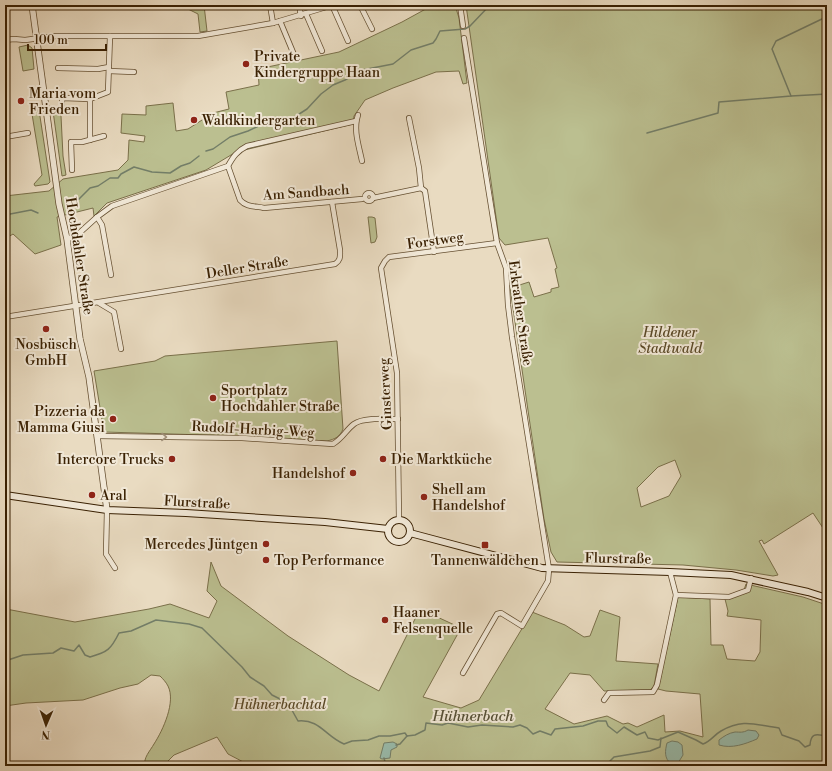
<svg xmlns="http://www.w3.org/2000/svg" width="832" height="771" viewBox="0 0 832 771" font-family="'Libre Bodoni',serif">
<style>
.green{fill:#bbbf90;stroke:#7a704a;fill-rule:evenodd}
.water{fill:#99bcac;stroke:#737e68}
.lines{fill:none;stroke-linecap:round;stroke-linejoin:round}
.stream{stroke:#737e68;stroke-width:1.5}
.minor-casing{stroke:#665032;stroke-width:6}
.tertiary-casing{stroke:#665032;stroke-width:7}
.secondary-casing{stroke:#3a2103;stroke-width:8}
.minor{stroke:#f1e8d7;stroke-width:4.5}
.tertiary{stroke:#f1e8d7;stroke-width:5.5}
.secondary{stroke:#f1e8d7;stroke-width:6}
.oneway{stroke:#9f8e78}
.poi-dot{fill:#8f2418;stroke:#f1e8d7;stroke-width:1.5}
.labels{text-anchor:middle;stroke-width:4;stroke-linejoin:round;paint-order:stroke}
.poi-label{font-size:14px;fill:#3a2103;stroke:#f1e8d7;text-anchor:start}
.street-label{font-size:14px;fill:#3a2103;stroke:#f1e8d7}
.park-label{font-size:14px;font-style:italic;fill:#5a4826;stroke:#f1e8d7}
.water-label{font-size:15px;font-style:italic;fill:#565036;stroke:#f1e8d7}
</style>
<rect width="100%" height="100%" fill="#e9dbc1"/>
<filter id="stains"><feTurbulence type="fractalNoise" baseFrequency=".005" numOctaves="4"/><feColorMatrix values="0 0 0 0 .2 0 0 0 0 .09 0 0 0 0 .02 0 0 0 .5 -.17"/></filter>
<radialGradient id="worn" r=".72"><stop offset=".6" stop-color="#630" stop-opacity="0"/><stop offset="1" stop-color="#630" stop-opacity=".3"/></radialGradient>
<g class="green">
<polygon points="165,5 204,5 207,31 200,32 198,14 186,8 165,8"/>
<polygon points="433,5 455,5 459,18 467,83 463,84 459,71 436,72 393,88 365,100 354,116 353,124 236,152 206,170 107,203 94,216 93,208 57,217 61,245 35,254 13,234 5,239 5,196 49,191 63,179 118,170 128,160 129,140 144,142 145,136 121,133 122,114 146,115 146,106 173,103 176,131 188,129 213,113 229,109 226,92 259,85 258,69 339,52 402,22"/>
<path d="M466,5H827V534L813,513L764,544L762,540L759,541L778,575L773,576L736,570L683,565L557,562L551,552L544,519L510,288L529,282L534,297L551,292V289L559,287L555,269L557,268L548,238L505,245L499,238ZM675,460L681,476L669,496L641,507L637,488L658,467Z"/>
<polygon points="28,45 32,48 34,69 23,71 19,47"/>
<polygon points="36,110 39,110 50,182 48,184 35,186 34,184 42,175 32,114"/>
<polygon points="53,111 56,111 61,116 63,156 66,175 62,176"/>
<polygon points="368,217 372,217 375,218 377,237 375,242 371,243"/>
<path d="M337,341L343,429C340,437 335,439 327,441L240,436L104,432L94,371L155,361L165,356Z"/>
<path d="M211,562L221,586L288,636L349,675L379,691L420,609L461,628L423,697L461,708L479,700L532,612L565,625L584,637L590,636L600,610L620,617L616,661L658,664L654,686L650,690L604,691L590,675L570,673L545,709L574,724L607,716L623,724L628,723L637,727L664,715L665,732L680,731L703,737L700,694L666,691L658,689L678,597L710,599L711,645H723L727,659L755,661L760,652L761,620L727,616L728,611L725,599L743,593L746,584L803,597L827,605V766H251L228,754L217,737L174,755L163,766H145C143,758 150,751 154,744C163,730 176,702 168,686C166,682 163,679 160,676L151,675L138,684L120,688L83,700L26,703L5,706V611L6,609L75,622L149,609L170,604L209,618L217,601L207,591Z"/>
</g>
<g class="water">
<path d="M748,730L756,731L759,735L757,739C745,744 732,749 719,745V740C724,736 729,733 735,732C740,732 743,733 748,730Z"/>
<path d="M672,741L678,742L682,745L683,755L678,763L671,764C664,758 665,751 667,743Z"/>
<polygon points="393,742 397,744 397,747 391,750 390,758 382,759 380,758 384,743"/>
</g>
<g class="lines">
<g class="stream">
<polyline points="791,96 827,94"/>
<polyline points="647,133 718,113 719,102 791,96 772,49 776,41 824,18 827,18"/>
<polyline points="206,151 213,149 230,137 248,131 263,124 285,123 307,109 321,94 333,85 345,80 362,70 393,64 411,50 433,43 436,39 440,31 465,29 470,26 490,5"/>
<polyline points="72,206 90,188 98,186 110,178 118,178 121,174 134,167 152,172 170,173 181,166 190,163 199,156"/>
<polyline points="5,215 31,210 38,213"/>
<path d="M5,661L23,655L53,653L61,648L74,651L79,645L85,655L90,657C108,652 111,649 119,633L131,631L156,620L189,624L202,628L242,667L250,677L264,686L272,695L288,703L298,721C320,719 325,736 344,744L352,741L368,740L379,736H390L405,733L407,736L415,735L425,730L426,723L442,725L448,723L468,727L482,725L513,727L520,725L527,728L533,734L540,731L551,735L555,729L583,726L598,721H606L608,726L617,733L624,727L637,735L645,732L648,738L658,740L678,732L696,740L703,744C711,741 714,735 721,731C743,718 756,725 779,728L782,735L799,741L805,747L810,745C811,731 818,735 827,736"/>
<polyline points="396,745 400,744 407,736"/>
<polyline points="384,758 386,766"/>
<polyline points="606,766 607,764 614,757 650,751 660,747 661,738"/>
</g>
<g class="minor-casing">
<g id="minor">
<polyline points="270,5 273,23"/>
<polyline points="299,5 301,16"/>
<polyline points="332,5 348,41"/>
<polyline points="360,5 372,29"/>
<polyline points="460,5 463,26"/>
<polyline points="306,14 322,51"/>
<polyline points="280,21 295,57"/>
<polyline points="5,40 14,39 25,40 56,36 198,36 273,23 333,5"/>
<polyline points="58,68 98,69 109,67"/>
<polyline points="109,71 134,72"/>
<polyline points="62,108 62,98 90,99 108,92 110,36"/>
<path d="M358,115C353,130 359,146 362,161"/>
<polyline points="5,137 28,133"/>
<polyline points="90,140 90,99"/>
<path d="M228,166L240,200C246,207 255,206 264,208L362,199"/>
<polyline points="72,170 71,142 82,142 104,136"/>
<polyline points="421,188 425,191 434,252"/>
<circle cx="369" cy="197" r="4"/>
<polyline points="373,198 421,188 419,168 409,118"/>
<polyline points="97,217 102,225 111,275"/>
<path d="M67,239L76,236L97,217L112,206L228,166C233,157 237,151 247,146L356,121"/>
<polyline points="99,303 114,312 121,349"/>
<path d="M5,317L335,264C341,260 340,256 340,250L332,202"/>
<polyline points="5,351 6,359 5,368"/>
<path d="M97,436L242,438L333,444C343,438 346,430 354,424C363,417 387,419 398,419"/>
<polyline points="107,510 106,554 115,568"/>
<polyline points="399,520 397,373 381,268 385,261 389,257 497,243"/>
<polyline points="5,560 5,586"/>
<polyline points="670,572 676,595 729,597 748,590 751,578"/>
<polyline points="463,673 497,614 501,613 522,626 548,581 549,569 512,337 508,305 506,268 497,243 464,38"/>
<polyline points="604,700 609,693 653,692 657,685 676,595"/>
</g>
</g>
<g class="tertiary-casing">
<polyline id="tertiary" points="32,5 59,204 67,239 80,339 89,377 107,510"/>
</g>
<g class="secondary-casing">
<g id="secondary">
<polyline points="5,495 107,510 186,513 325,522 388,529"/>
<circle cx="399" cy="531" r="11"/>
<polyline points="410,533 542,568 670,572 731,575 808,592 827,598"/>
</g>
</g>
<use href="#minor" class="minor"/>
<use href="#tertiary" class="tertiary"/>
<use href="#secondary" class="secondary"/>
</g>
<defs><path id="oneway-chevron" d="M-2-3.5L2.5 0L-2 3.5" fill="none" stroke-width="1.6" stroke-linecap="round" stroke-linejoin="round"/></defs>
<use class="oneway" href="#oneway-chevron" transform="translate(164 437) rotate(1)"/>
<g class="poi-dot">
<circle cx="246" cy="64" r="4"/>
<circle cx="21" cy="101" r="4"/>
<circle cx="194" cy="120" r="4"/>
<circle cx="46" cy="329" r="4"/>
<circle cx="213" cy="398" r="4"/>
<circle cx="113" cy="419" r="4"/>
<circle cx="172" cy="459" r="4"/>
<circle cx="383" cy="459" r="4"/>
<circle cx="353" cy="473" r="4"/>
<circle cx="92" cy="495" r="4"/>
<circle cx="424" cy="497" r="4"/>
<circle cx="266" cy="544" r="4"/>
<rect x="481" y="541" width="8" height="8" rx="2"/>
<circle cx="266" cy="560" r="4"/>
<circle cx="385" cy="620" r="4"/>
</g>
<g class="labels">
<g class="poi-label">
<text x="254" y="61">Private<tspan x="254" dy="16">Kindergruppe Haan</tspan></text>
<text x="29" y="98">Maria vom<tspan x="29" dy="16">Frieden</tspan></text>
<text x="202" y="125">Waldkindergarten</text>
<text x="46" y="349" text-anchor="middle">Nosbüsch<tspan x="46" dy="16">GmbH</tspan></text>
<text x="221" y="395">Sportplatz<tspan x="221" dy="16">Hochdahler Straße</tspan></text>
<text x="105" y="416" text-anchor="end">Pizzeria da<tspan x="105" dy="16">Mamma Giusi</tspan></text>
<text x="164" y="464" text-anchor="end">Intercore Trucks</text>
<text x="391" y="464">Die Marktküche</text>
<text x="345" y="478" text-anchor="end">Handelshof</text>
<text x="432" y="494">Shell am<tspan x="432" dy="16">Handelshof</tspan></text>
<text x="100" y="500">Aral</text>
<text x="258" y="549" text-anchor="end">Mercedes Jüntgen</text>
<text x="274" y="565">Top Performance</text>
<text x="485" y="565" text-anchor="middle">Tannenwäldchen</text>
<text x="393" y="617">Haaner<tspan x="393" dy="16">Felsenquelle</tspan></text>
</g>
<g class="street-label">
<text transform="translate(306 192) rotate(-4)" y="5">Am Sandbach</text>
<text transform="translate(435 240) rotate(-8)" y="5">Forstweg</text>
<text transform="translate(80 256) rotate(81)" y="5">Hochdahler Straße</text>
<text transform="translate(247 267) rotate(-9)" y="5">Deller Straße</text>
<text transform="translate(521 313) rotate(82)" y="5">Erkrather Straße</text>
<text transform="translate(385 394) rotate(-93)" y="5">Ginsterweg</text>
<text transform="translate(253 429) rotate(3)" y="5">Rudolf-Harbig-Weg</text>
<text transform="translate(197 502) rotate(3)" y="5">Flurstraße</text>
<text transform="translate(618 558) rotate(1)" y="5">Flurstraße</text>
</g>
<g class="park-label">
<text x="670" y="337">Hildener<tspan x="670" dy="16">Stadtwald</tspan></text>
<text x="280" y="709">Hühnerbachtal</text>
</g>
<g class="water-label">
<text x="473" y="721">Hühnerbach</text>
</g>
</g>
<rect width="832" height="771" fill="none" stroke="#e9dbc1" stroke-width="20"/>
<rect x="6" y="6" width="820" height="759" fill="none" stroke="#3a2103" stroke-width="2"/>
<rect x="10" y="10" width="812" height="751" fill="none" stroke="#3a2103"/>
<g transform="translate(46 725) rotate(182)" stroke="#f1e8d7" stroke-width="3" paint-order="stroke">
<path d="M0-3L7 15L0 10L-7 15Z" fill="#3a2103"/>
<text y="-6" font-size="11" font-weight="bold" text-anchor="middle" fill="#3a2103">N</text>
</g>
<path d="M28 44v6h78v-6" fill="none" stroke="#3a2103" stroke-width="2"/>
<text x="34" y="44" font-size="12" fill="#3a2103" stroke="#f1e8d7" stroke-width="3" paint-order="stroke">100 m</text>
<rect width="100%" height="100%" filter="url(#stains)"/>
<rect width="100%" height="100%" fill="url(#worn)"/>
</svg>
